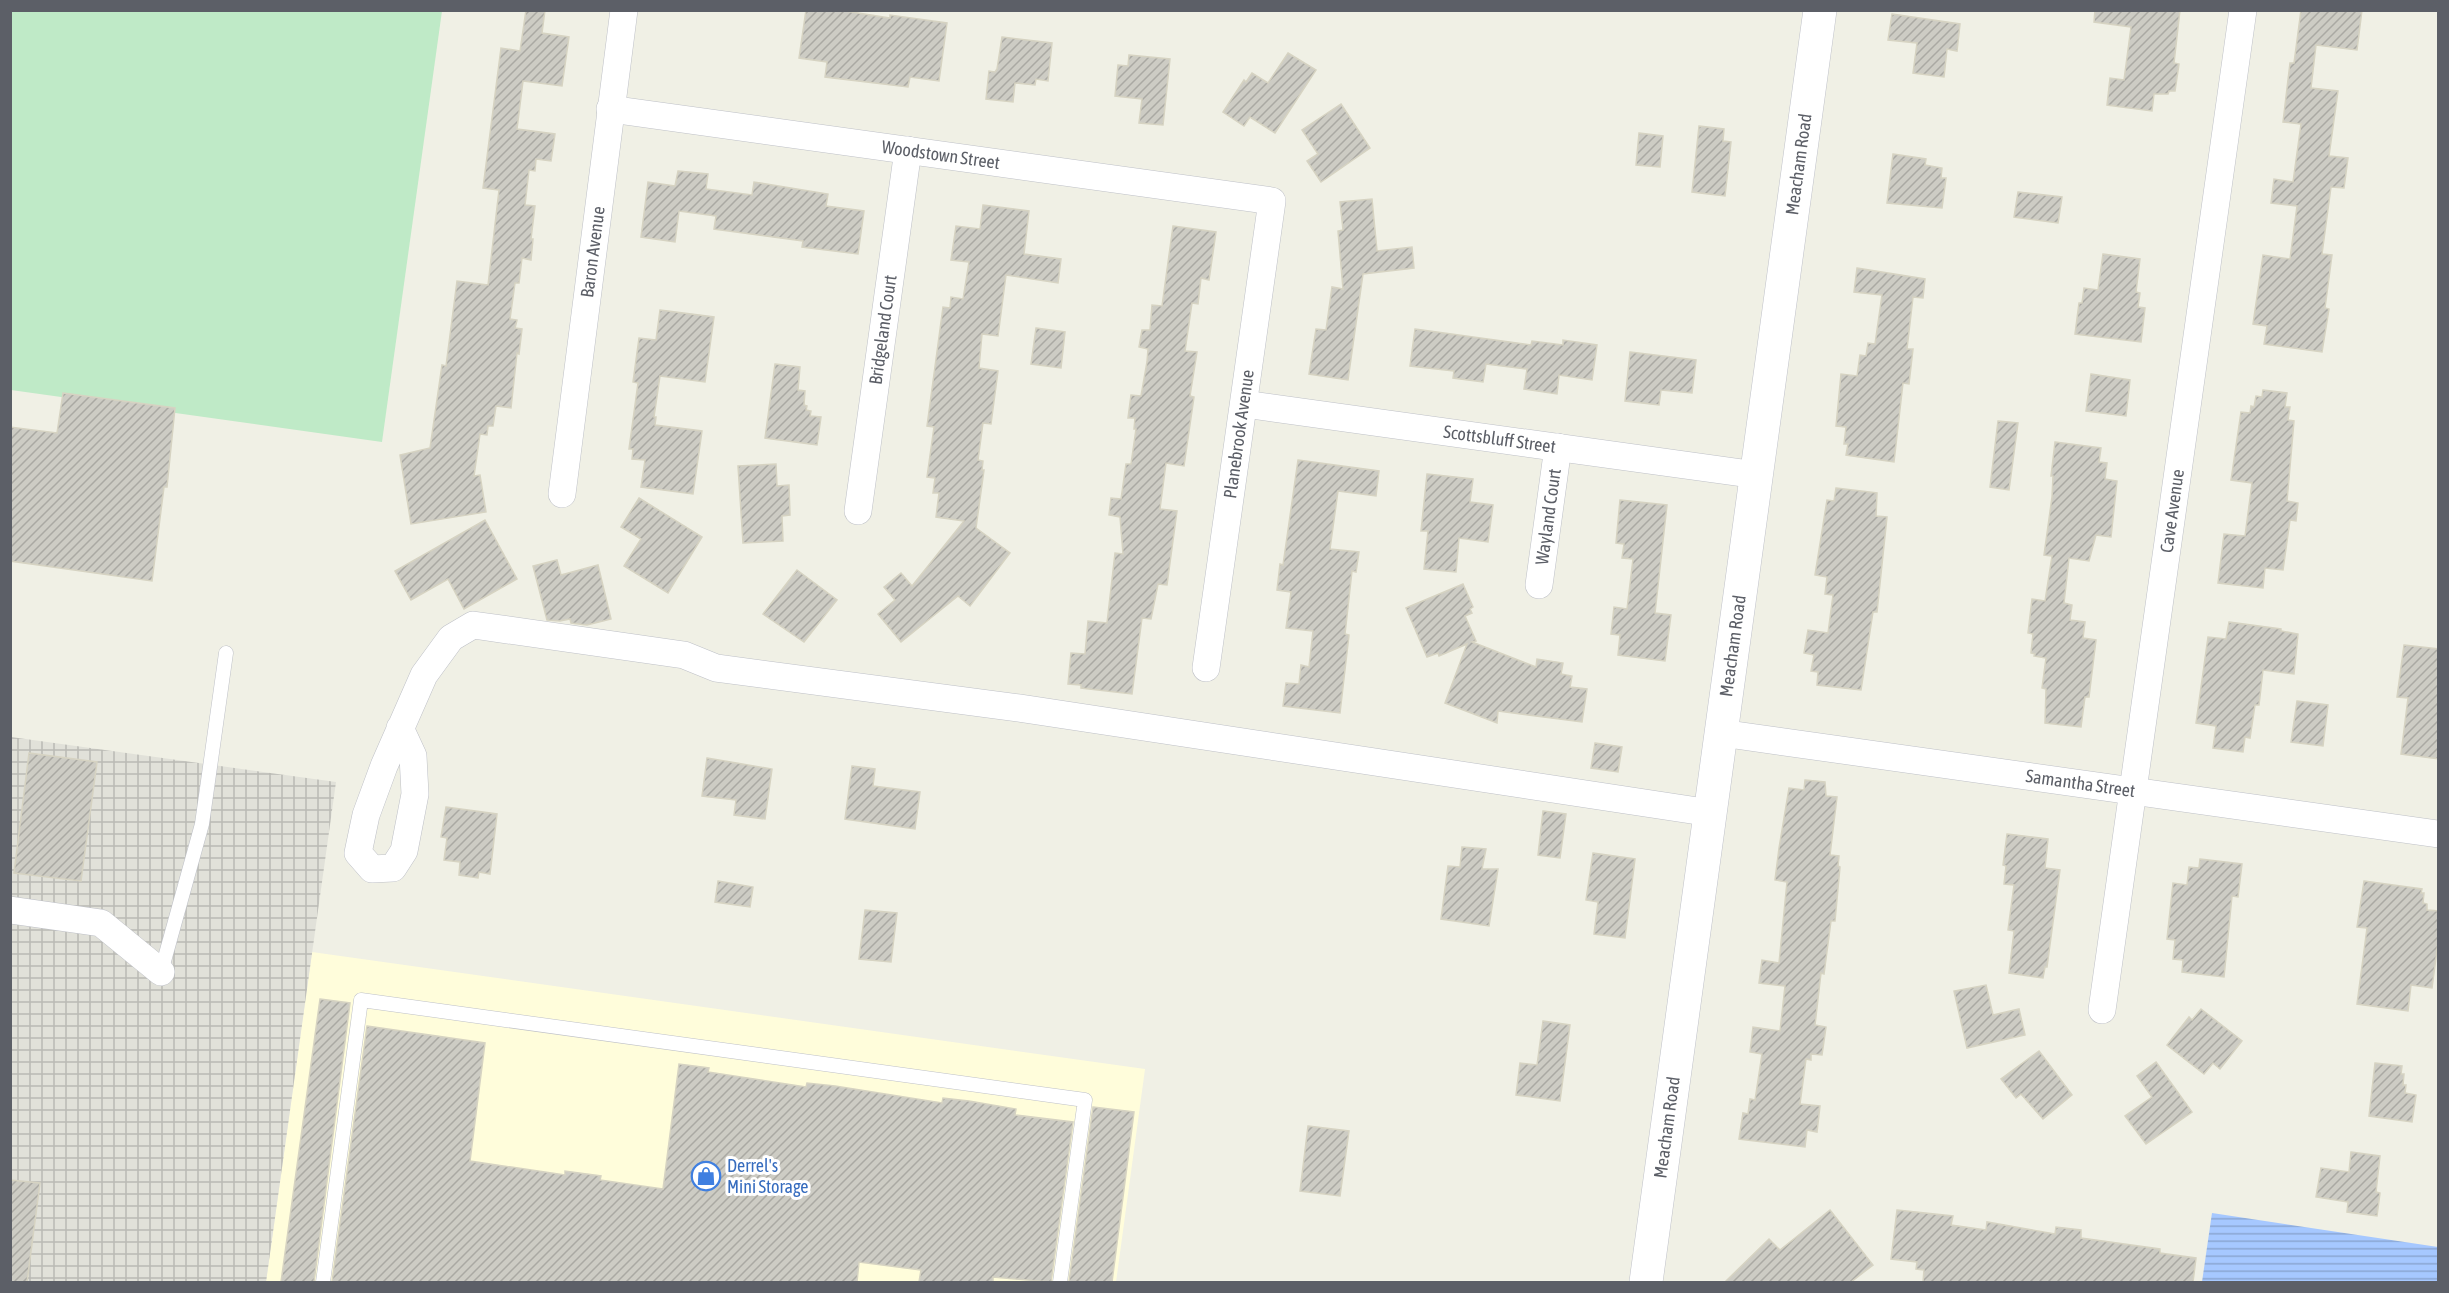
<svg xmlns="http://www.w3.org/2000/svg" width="2449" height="1293" viewBox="0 0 2449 1293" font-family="'Asap Condensed',sans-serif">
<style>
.commercial{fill:#fffddb}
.industrial{fill:url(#industrial-grid)}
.green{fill:#bfeac7}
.water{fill:url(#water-rules)}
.building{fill:url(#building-hatch);stroke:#d6d3c2;stroke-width:1.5}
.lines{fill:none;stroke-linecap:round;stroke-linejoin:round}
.lane-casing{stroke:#bec0c7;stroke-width:15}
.street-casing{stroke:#bec0c7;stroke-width:28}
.secondary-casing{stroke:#bfc1c9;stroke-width:34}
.lane{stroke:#fff;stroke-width:14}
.street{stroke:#fff;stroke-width:27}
.secondary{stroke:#fff;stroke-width:33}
.labels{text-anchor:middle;stroke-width:6;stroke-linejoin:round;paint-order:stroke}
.street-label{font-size:18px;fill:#5c5f67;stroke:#fff}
.shop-label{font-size:18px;fill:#366cbe;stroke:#fff;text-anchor:start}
</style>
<defs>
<pattern id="industrial-grid" width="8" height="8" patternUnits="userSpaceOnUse" patternTransform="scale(1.5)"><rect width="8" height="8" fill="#e1e1d9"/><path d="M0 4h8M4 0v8" fill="none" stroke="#babab4"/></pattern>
<pattern id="water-rules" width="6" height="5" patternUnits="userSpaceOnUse" patternTransform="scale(1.5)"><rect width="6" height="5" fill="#a6c8ff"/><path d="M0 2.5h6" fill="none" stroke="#8aa6d2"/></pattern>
<pattern id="building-hatch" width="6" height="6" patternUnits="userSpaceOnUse" patternTransform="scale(1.5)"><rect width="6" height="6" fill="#cdccc4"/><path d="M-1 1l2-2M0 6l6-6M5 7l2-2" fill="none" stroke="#aaa9a3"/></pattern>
</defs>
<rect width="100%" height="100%" fill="#f0f0e5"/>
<polygon class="commercial" points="312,952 1145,1069 1116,1282 266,1282"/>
<polygon class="industrial" points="11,737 336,782 266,1282 11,1282"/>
<polygon class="green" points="11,11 442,11 382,442 11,390"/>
<polygon class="water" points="2212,1213 2438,1247 2438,1282 2202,1282"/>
<g class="building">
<polygon points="526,10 545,10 542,33 569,37 562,86 523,81 517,129 555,134 551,161 536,159 535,171 529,170 525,205 535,206 531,239 533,239 531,260 522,258 519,283 515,283 510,319 517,320 515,328 522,329 519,354 517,353 511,408 496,406 493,426 488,426 487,435 480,434 474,476 480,475 486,512 411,524 400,455 430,448 442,365 446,366 457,281 488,285 499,190 483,188 501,48 520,51"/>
<polygon points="806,10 839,10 890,18 890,15 947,23 939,81 910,77 908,87 825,77 827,62 799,58"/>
<polygon points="2095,10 2180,10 2174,63 2179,64 2175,91 2169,91 2168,94 2154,94 2152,111 2107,105 2110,78 2124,80 2131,27 2094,22"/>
<polygon points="2301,10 2362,10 2357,50 2316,45 2311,88 2338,91 2329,156 2348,158 2344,188 2331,187 2322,254 2332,255 2325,308 2329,309 2322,352 2264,344 2267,326 2253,324 2263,255 2290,259 2297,206 2271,203 2274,179 2293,182 2301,124 2283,122 2290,63 2294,63"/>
<polygon points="1892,14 1960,24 1957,51 1947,49 1944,77 1913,73 1917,43 1888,40"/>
<polygon points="1002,37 1052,43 1048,81 1036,79 1035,85 1015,83 1013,102 986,99 989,71 995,72 997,69"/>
<polygon points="1288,53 1316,70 1275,133 1250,117 1244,126 1223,112 1244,80 1246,82 1252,73 1268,83"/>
<polygon points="1129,55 1170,59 1163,125 1139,123 1142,99 1115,96 1118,65 1128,66"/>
<polygon points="1341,104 1370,148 1321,182 1307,161 1318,154 1302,130"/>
<polygon points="1699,126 1724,129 1723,141 1731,142 1725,196 1692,192"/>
<polygon points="1639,133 1663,136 1660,167 1636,165"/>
<polygon points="1893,154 1926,159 1925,165 1942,168 1941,178 1946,178 1942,208 1887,203"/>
<polygon points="678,171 708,174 706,189 752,195 754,182 828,194 826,206 864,211 858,254 802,247 803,241 714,229 716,216 679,211 675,242 641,237 648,182 675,186"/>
<polygon points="2018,192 2062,197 2058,223 2014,217"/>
<polygon points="1372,199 1377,251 1412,247 1414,268 1363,274 1348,380 1309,374 1316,329 1326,330 1332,287 1343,289 1338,231 1343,230 1340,202"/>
<polygon points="983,205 1029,211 1024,254 1061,259 1058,283 1006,275 998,336 982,334 979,368 998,371 991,424 983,423 978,460 983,461 982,470 984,470 976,528 1010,553 970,606 958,596 901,642 878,614 895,600 884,587 901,573 912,586 964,521 936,517 939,493 933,493 935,478 927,477 934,427 927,426 943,307 950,308 951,297 963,299 969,262 951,260 956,226 980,229"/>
<polygon points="1173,226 1216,232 1209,280 1201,278 1198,304 1192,303 1185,351 1197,352 1190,396 1194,397 1184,466 1166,463 1160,509 1177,511 1167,585 1158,584 1151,619 1142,618 1132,694 1081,688 1081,685 1068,684 1071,653 1085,654 1088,621 1107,623 1115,553 1123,554 1120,517 1109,515 1111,498 1121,499 1126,464 1131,464 1136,429 1134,429 1135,418 1128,418 1131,395 1141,396 1147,362 1148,349 1139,347 1142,330 1150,330 1152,305 1162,306"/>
<polygon points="2103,254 2140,259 2136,292 2140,293 2138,307 2145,308 2141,342 2075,334 2079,303 2082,303 2084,288 2098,290"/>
<polygon points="1857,268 1925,279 1923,298 1913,297 1907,349 1913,349 1909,384 1903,383 1894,462 1846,455 1848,444 1844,444 1846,427 1836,426 1841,374 1857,376 1860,355 1866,356 1868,343 1875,344 1882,295 1854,292"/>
<polygon points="660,310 714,317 705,382 660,376 654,417 656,417 655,425 702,431 693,494 641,487 645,460 632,459 633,449 629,449 638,383 633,382 639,338 656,340"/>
<polygon points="1036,328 1065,332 1061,368 1031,364"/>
<polygon points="1415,329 1531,345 1532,341 1563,345 1563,340 1597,345 1592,380 1559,375 1557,394 1524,389 1527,369 1486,364 1483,382 1453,378 1454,371 1410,366"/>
<polygon points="1630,352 1696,360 1692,393 1661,390 1659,405 1625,401"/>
<polygon points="775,364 800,367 798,390 805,391 804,405 807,406 806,410 811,411 810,416 821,417 817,445 765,438"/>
<polygon points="2091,374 2130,380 2126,416 2086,411"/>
<polygon points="2263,390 2287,393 2285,407 2290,407 2288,420 2294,421 2287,501 2298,503 2296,521 2290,520 2283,570 2265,568 2263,588 2218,583 2224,534 2245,536 2252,483 2231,480 2241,412 2250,413 2251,406 2254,407 2256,396 2262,397"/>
<polygon points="63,393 175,408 167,487 164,487 152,581 10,561 10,427 57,433"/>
<polygon points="1998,421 2018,423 2009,490 1990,487"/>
<polygon points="2055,442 2101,448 2099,462 2107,463 2105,479 2117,481 2111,537 2096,535 2089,561 2069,558 2064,603 2072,605 2070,620 2085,622 2083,638 2096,640 2089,697 2085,697 2081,727 2045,723 2046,689 2042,688 2046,658 2034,656 2035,654 2031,653 2033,634 2028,633 2032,599 2045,601 2052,556 2044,555 2052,497 2053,476 2051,476"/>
<polygon points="1298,460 1379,471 1376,496 1338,491 1330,549 1359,552 1356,572 1352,571 1345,634 1349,635 1340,713 1283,706 1286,683 1299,684 1301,665 1309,667 1313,631 1286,628 1291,592 1277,590 1280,564 1283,565"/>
<polygon points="776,464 777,486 789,485 790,515 782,516 783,541 743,543 738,466"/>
<polygon points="1427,474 1473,479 1470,502 1493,505 1488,542 1459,538 1456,572 1424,569 1428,531 1421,531"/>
<polygon points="1836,488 1877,493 1876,516 1887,517 1877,612 1873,612 1861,690 1817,685 1818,672 1811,671 1814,655 1804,653 1808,630 1828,633 1833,595 1825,594 1827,577 1815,575 1827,500 1834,501"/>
<polygon points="639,498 702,537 668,593 624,566 641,539 621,527"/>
<polygon points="1620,500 1667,505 1655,613 1671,615 1665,661 1618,655 1620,635 1611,634 1614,607 1627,609 1633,559 1622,558 1624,544 1616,543"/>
<polygon points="485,520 517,579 464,609 448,579 411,600 395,571"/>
<polygon points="557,560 561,575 598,565 611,619 587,625 571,623 570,619 560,621 547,620 533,566"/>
<polygon points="797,570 837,600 804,642 763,614"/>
<polygon points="1463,584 1473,607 1470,609 1472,613 1465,616 1476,641 1472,642 1536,667 1537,659 1563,663 1561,674 1572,676 1570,687 1587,689 1582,722 1498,711 1497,723 1445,703 1467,644 1439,656 1438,653 1427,657 1406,608"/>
<polygon points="2229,622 2281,629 2281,631 2298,634 2294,674 2263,670 2259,705 2255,705 2250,738 2245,737 2243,752 2213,748 2216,726 2196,723 2208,637 2226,639"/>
<polygon points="2404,645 2439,649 2439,759 2401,754 2408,698 2397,697"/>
<polygon points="2297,701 2328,705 2323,746 2291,742"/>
<polygon points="1595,743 1622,747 1618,772 1591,768"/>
<polygon points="29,753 97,762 81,881 14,873"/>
<polygon points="707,758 772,769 765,819 734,815 736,800 702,796"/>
<polygon points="852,766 875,769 873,786 920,792 915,829 845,819"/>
<polygon points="1805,780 1825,782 1826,796 1837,797 1830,855 1839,856 1838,866 1840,867 1835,921 1831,921 1824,974 1821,973 1815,1025 1826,1027 1822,1055 1811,1054 1811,1060 1806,1059 1800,1104 1820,1106 1817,1132 1807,1130 1805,1147 1739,1139 1743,1113 1748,1114 1750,1099 1755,1100 1762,1054 1750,1052 1753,1027 1780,1031 1785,986 1759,983 1762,960 1779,963 1787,882 1775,880 1779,848 1789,788 1804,790"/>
<polygon points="446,807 497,814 490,874 479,872 478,878 459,875 460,862 444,860 447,838 441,837"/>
<polygon points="1543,811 1566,814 1560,858 1538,855"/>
<polygon points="2007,834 2048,839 2045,868 2060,870 2047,967 2045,967 2043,978 2009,973 2014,931 2008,930 2014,885 2004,884 2006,866 2003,865"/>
<polygon points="1462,847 1486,849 1482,869 1498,869 1489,926 1441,919 1448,866 1460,867"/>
<polygon points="1593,853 1635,859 1625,938 1594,934 1598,902 1586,900"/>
<polygon points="2200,859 2242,864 2238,897 2232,896 2224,977 2182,972 2183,960 2173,959 2175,940 2167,939 2173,883 2187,885 2189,867 2199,868"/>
<polygon points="718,881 753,887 750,907 715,902"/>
<polygon points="2364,881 2422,889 2421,893 2424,893 2423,903 2427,904 2427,910 2439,911 2439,935 2432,988 2411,985 2408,1011 2357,1004 2367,928 2357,927"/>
<polygon points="865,910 897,913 891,962 859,959"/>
<polygon points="1986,985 1993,1015 2019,1009 2025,1035 1967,1048 1954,991"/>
<polygon points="320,999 350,1003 314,1282 281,1282"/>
<polygon points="2201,1009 2242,1041 2220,1069 2213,1063 2204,1074 2167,1045 2189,1017 2192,1020"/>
<polygon points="1543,1021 1570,1025 1560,1101 1516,1095 1520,1063 1537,1065"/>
<polygon points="367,1026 485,1043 470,1161 565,1175 565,1171 601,1176 600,1180 663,1189 679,1064 709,1068 708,1072 806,1087 807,1083 835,1086 942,1103 943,1098 969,1101 1016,1109 1015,1115 1073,1122 1051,1282 993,1277 993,1282 919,1282 921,1270 859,1262 857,1282 332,1282"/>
<polygon points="2039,1051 2072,1095 2043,1119 2021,1094 2016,1098 2001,1079"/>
<polygon points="2156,1062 2192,1112 2146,1144 2125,1116 2152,1097 2137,1076"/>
<polygon points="2375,1063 2402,1066 2401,1074 2404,1074 2403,1085 2406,1085 2405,1093 2416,1095 2412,1122 2369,1116"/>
<polygon points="1093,1107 1134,1112 1112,1282 1069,1282"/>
<polygon points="1308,1126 1349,1131 1340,1196 1300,1191"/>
<polygon points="2351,1152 2380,1156 2376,1192 2380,1193 2377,1216 2347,1212 2348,1202 2316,1197 2321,1168 2349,1172"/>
<polygon points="10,1180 40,1183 27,1282 10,1282"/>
<polygon points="1830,1210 1873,1265 1851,1282 1725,1282 1769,1239 1780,1250"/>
<polygon points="1897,1210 1953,1216 1951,1225 1986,1230 1987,1222 2055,1234 2056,1227 2081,1230 2081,1238 2160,1249 2160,1253 2196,1258 2193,1282 1923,1282 1924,1270 1916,1269 1917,1262 1891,1259"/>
</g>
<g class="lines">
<g class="lane-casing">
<g id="lane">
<polyline points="161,972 202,824 226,653"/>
<polyline points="323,1282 361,1000 1085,1100 1060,1282"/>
</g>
</g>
<g class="street-casing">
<g id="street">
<path id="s1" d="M610,109L1272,201L1206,668"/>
<path id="s2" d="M1244,404L1757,475"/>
<path id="s3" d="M562,494L624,10"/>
<path id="s4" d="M858,511L908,150"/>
<path id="s5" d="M1539,585L1558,447"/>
<polyline points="400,728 413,756 415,794 404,851 393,868 372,869 358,853 366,815 384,766 424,675 451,638 473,625 684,655 716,668 1019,708 1711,813"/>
<path id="s6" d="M1721,733L2438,834"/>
<polyline points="10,910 101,923 161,972"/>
<path id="s7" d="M2102,1010L2243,10"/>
</g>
</g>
<g class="secondary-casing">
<g id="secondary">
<path id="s8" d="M1646,1282L1820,10"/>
</g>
</g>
<use href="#lane" class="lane"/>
<use href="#street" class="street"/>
<use href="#secondary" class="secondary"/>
</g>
<defs>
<g id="shop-ring" transform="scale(1.5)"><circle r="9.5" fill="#fff" stroke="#3f7fe0" stroke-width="1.5"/><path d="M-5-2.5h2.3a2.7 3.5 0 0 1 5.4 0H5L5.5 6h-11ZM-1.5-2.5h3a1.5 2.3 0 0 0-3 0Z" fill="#3f7fe0"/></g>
</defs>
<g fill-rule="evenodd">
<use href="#shop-ring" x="706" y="1176"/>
</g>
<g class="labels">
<g class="street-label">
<text dy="6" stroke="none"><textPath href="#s1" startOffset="334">Woodstown Street</textPath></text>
<text dy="6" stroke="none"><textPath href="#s8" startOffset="1128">Meacham Road</textPath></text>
<text dy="6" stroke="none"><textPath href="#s3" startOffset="244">Baron Avenue</textPath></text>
<text dy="6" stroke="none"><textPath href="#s4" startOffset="183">Bridgeland Court</textPath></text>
<text transform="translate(1239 434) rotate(-82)" y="6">Planebrook Avenue</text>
<text dy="6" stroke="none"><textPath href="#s2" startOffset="258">Scottsbluff Street</textPath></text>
<text dy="6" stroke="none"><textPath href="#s7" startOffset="504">Cave Avenue</textPath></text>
<text dy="6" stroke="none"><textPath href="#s5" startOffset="69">Wayland Court</textPath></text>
<text dy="6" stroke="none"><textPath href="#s8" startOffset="642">Meacham Road</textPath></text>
<text dy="6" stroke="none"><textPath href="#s6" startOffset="363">Samantha Street</textPath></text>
<text dy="6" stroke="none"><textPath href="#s8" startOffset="156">Meacham Road</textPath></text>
</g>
<g class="shop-label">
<text x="727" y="1172">Derrel's<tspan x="727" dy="21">Mini Storage</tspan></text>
</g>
</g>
<rect width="2449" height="1293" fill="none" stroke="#5c5f67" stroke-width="24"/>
</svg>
